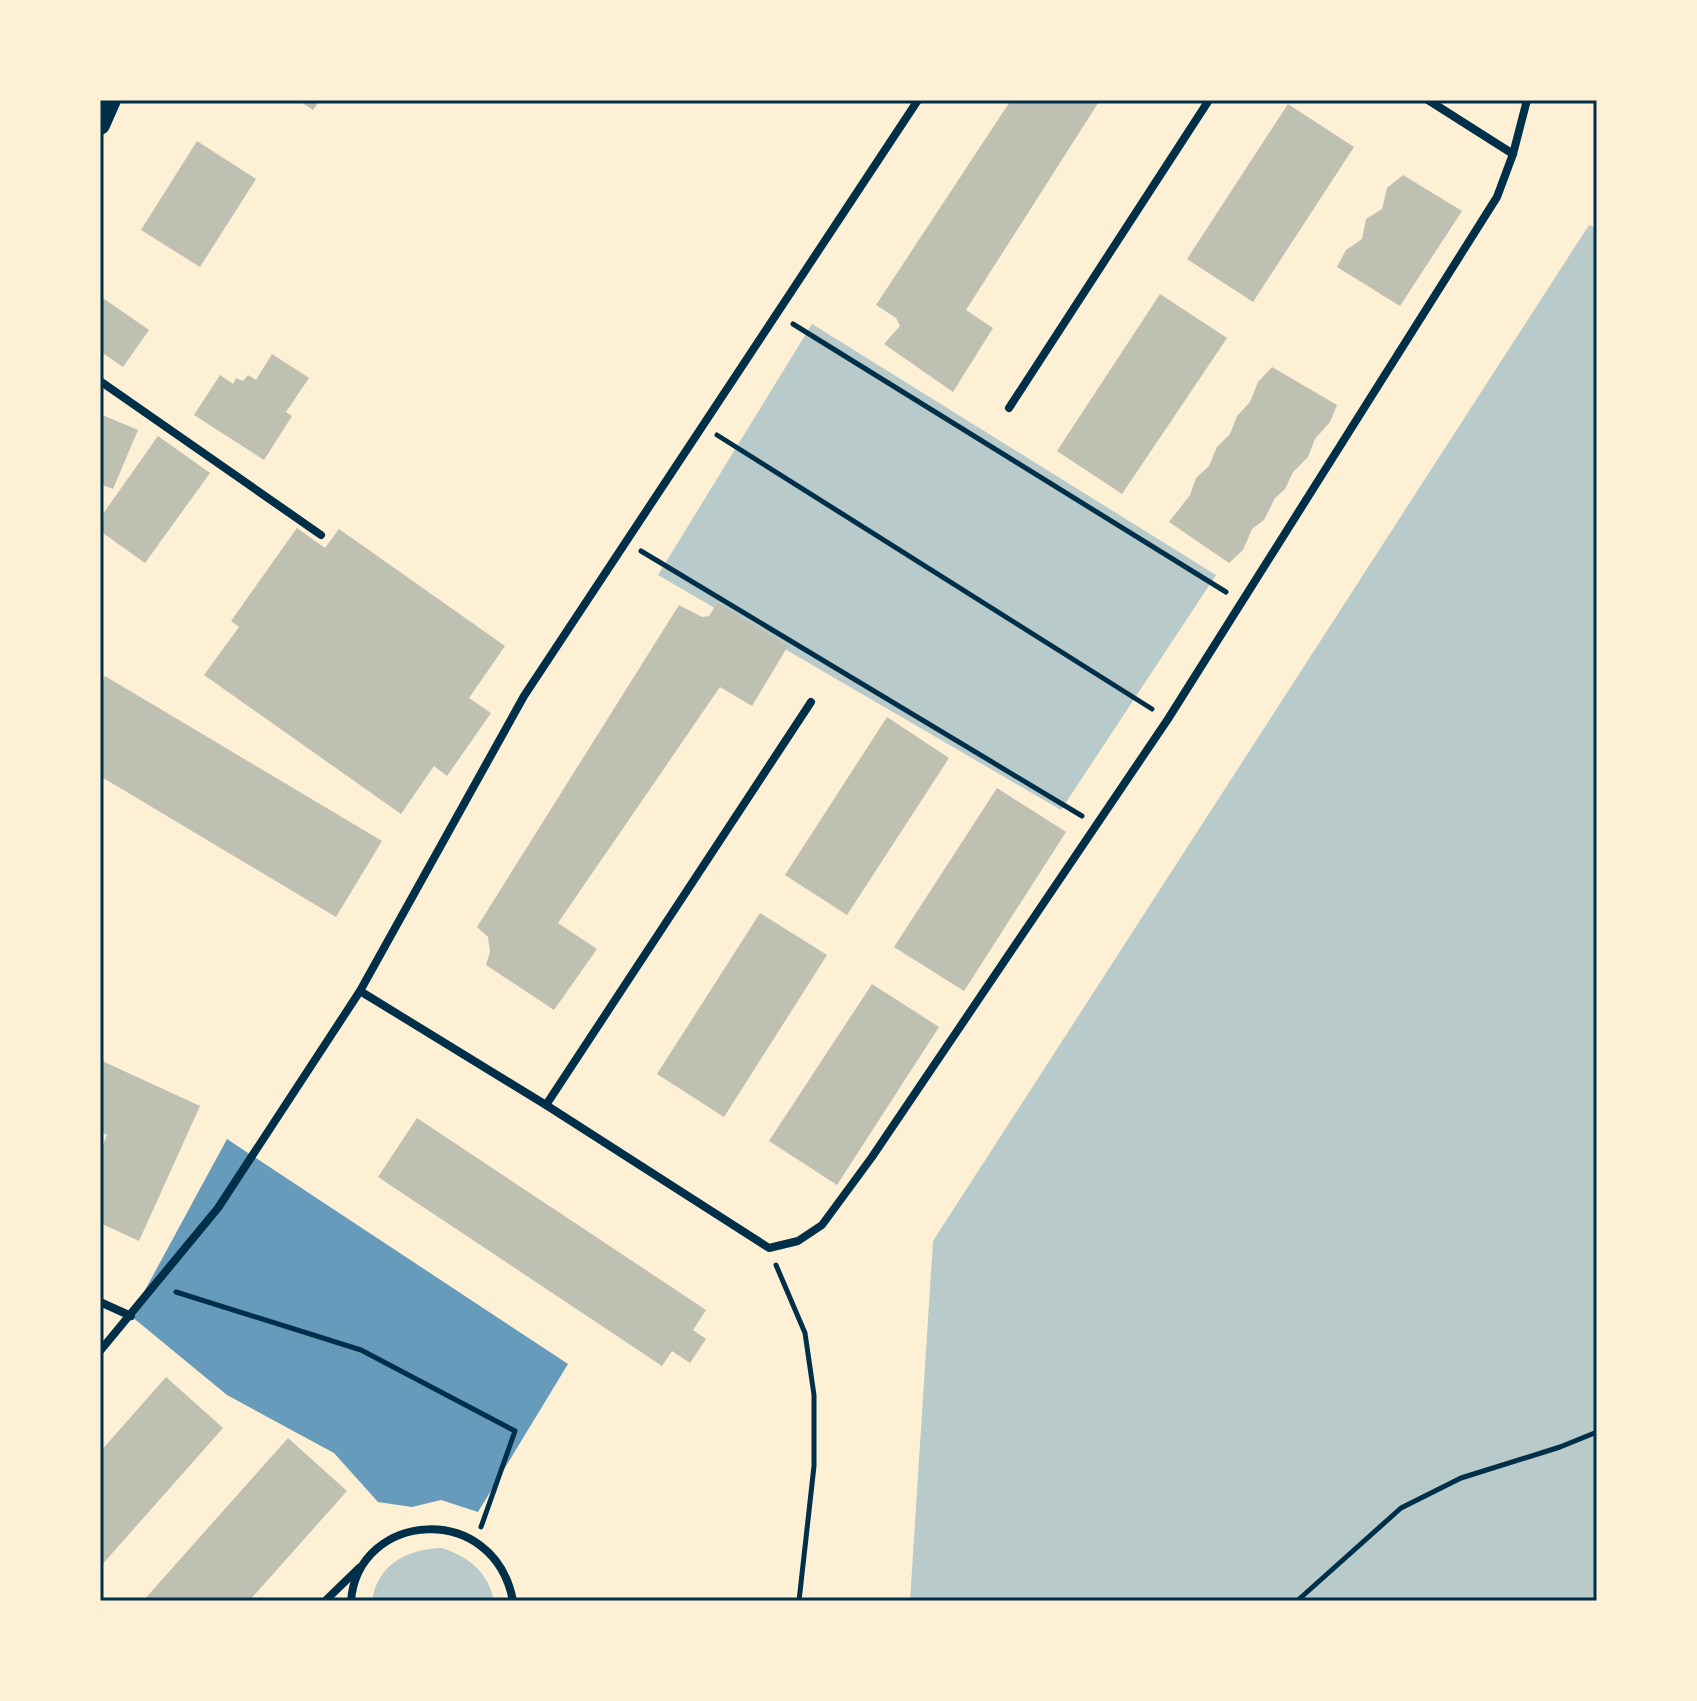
<svg xmlns="http://www.w3.org/2000/svg" width="1697" height="1701" viewBox="0 0 1697 1701" font-family="Overpass,sans-serif">
<style>
.green{fill:#b9caca}
.water{fill:#669bbc}
.building{fill:#bec0b2}
.lines{fill:none;stroke-linecap:round;stroke-linejoin:round}
.path{stroke:#003049;stroke-width:5}
.minor{stroke:#003049;stroke-width:8}
.primary{stroke:#003049;stroke-width:20}
.neatline{fill:none;stroke:#003049;stroke-width:3}
</style>
<rect width="100%" height="100%" fill="#fdf0d5"/>
<g class="green">
<polygon points="1589,225 1597,228 1597,1601 910,1601 933,1241"/>
<polygon points="812,324 1216,575 1061,810 658,575"/>
<path d="M442,1548C469,1557 488,1572 494,1601H372C377,1564 408,1549 442,1548Z"/>
</g>
<polygon class="water" points="227,1139 568,1364 478,1512 441,1500 412,1507 378,1502 334,1453 227,1395 131,1316"/>
<g class="building">
<polygon points="298,100 320,100 313,110"/>
<polygon points="1011,100 1100,100 966,310 993,328 953,392 884,344 900,326 896,318 876,305"/>
<polygon points="1288,104 1354,147 1253,302 1187,259"/>
<polygon points="197,141 256,179 200,267 141,230"/>
<polygon points="1403,175 1462,211 1400,306 1337,267 1346,250 1362,239 1366,219 1382,209 1387,188"/>
<polygon points="1160,294 1227,338 1122,494 1057,451"/>
<polygon points="100,296 149,330 123,367 100,351"/>
<polygon points="272,354 309,378 286,412 292,416 264,460 194,415 220,375 233,384 236,378 243,381 248,375 256,380"/>
<polygon points="1272,367 1337,405 1330,422 1315,439 1308,457 1293,472 1285,489 1275,498 1264,520 1252,529 1243,550 1229,563 1169,522 1190,495 1196,478 1209,466 1217,447 1230,434 1237,416 1250,402 1258,382"/>
<polygon points="100,414 138,430 113,489 100,484"/>
<polygon points="158,436 210,473 145,563 100,531 100,518"/>
<polygon points="297,528 325,548 339,529 505,646 469,698 491,713 447,776 434,766 401,814 204,675 239,627 231,621"/>
<polygon points="717,603 788,646 752,706 720,687 558,923 597,949 554,1010 486,965 490,952 488,937 477,927 679,605 702,617 709,616"/>
<polygon points="105,676 382,841 336,917 100,776 100,685"/>
<polygon points="887,717 949,758 847,915 785,875"/>
<polygon points="997,788 1066,832 964,991 894,947"/>
<polygon points="760,913 827,955 724,1117 657,1074"/>
<polygon points="872,984 939,1027 837,1185 769,1141"/>
<polygon points="100,1060 200,1106 139,1241 100,1223 100,1151 107,1135 100,1132"/>
<polygon points="417,1118 706,1310 693,1330 706,1339 690,1363 672,1351 662,1366 378,1177"/>
<polygon points="166,1377 223,1428 100,1567 100,1452"/>
<polygon points="288,1438 347,1491 249,1601 143,1601"/>
</g>
<g class="lines">
<g class="path">
<polyline points="793,324 1226,592"/>
<polyline points="717,435 1152,709"/>
<polyline points="641,551 1082,816"/>
<polyline points="776,1265 805,1333 814,1395 814,1466 799,1601"/>
<polyline points="176,1292 361,1350 515,1431 481,1527"/>
<polyline points="1297,1601 1401,1508 1461,1478 1560,1447 1597,1432"/>
</g>
<g class="minor">
<polyline points="1428,100 1513,154"/>
<polyline points="100,381 321,535"/>
<polyline points="1009,408 1209,100"/>
<polyline points="360,991 546,1105 769,1248 798,1241 822,1225 872,1157 1168,719 1497,197 1513,154 1527,100"/>
<polyline points="546,1105 811,702"/>
<polyline points="100,1302 131,1316"/>
<polyline points="100,1351 218,1208 360,991 524,696 918,100"/>
<polyline points="325,1601 359,1568"/>
<path d="M351,1601C358,1511 494,1500 513,1601"/>
</g>
<polyline class="primary" points="100,125 111,100"/>
</g>
<rect width="1697" height="1701" fill="none" stroke="#fdf0d5" stroke-width="204"/>
<rect x="102" y="102" width="1493" height="1497" class="neatline"/>
</svg>
